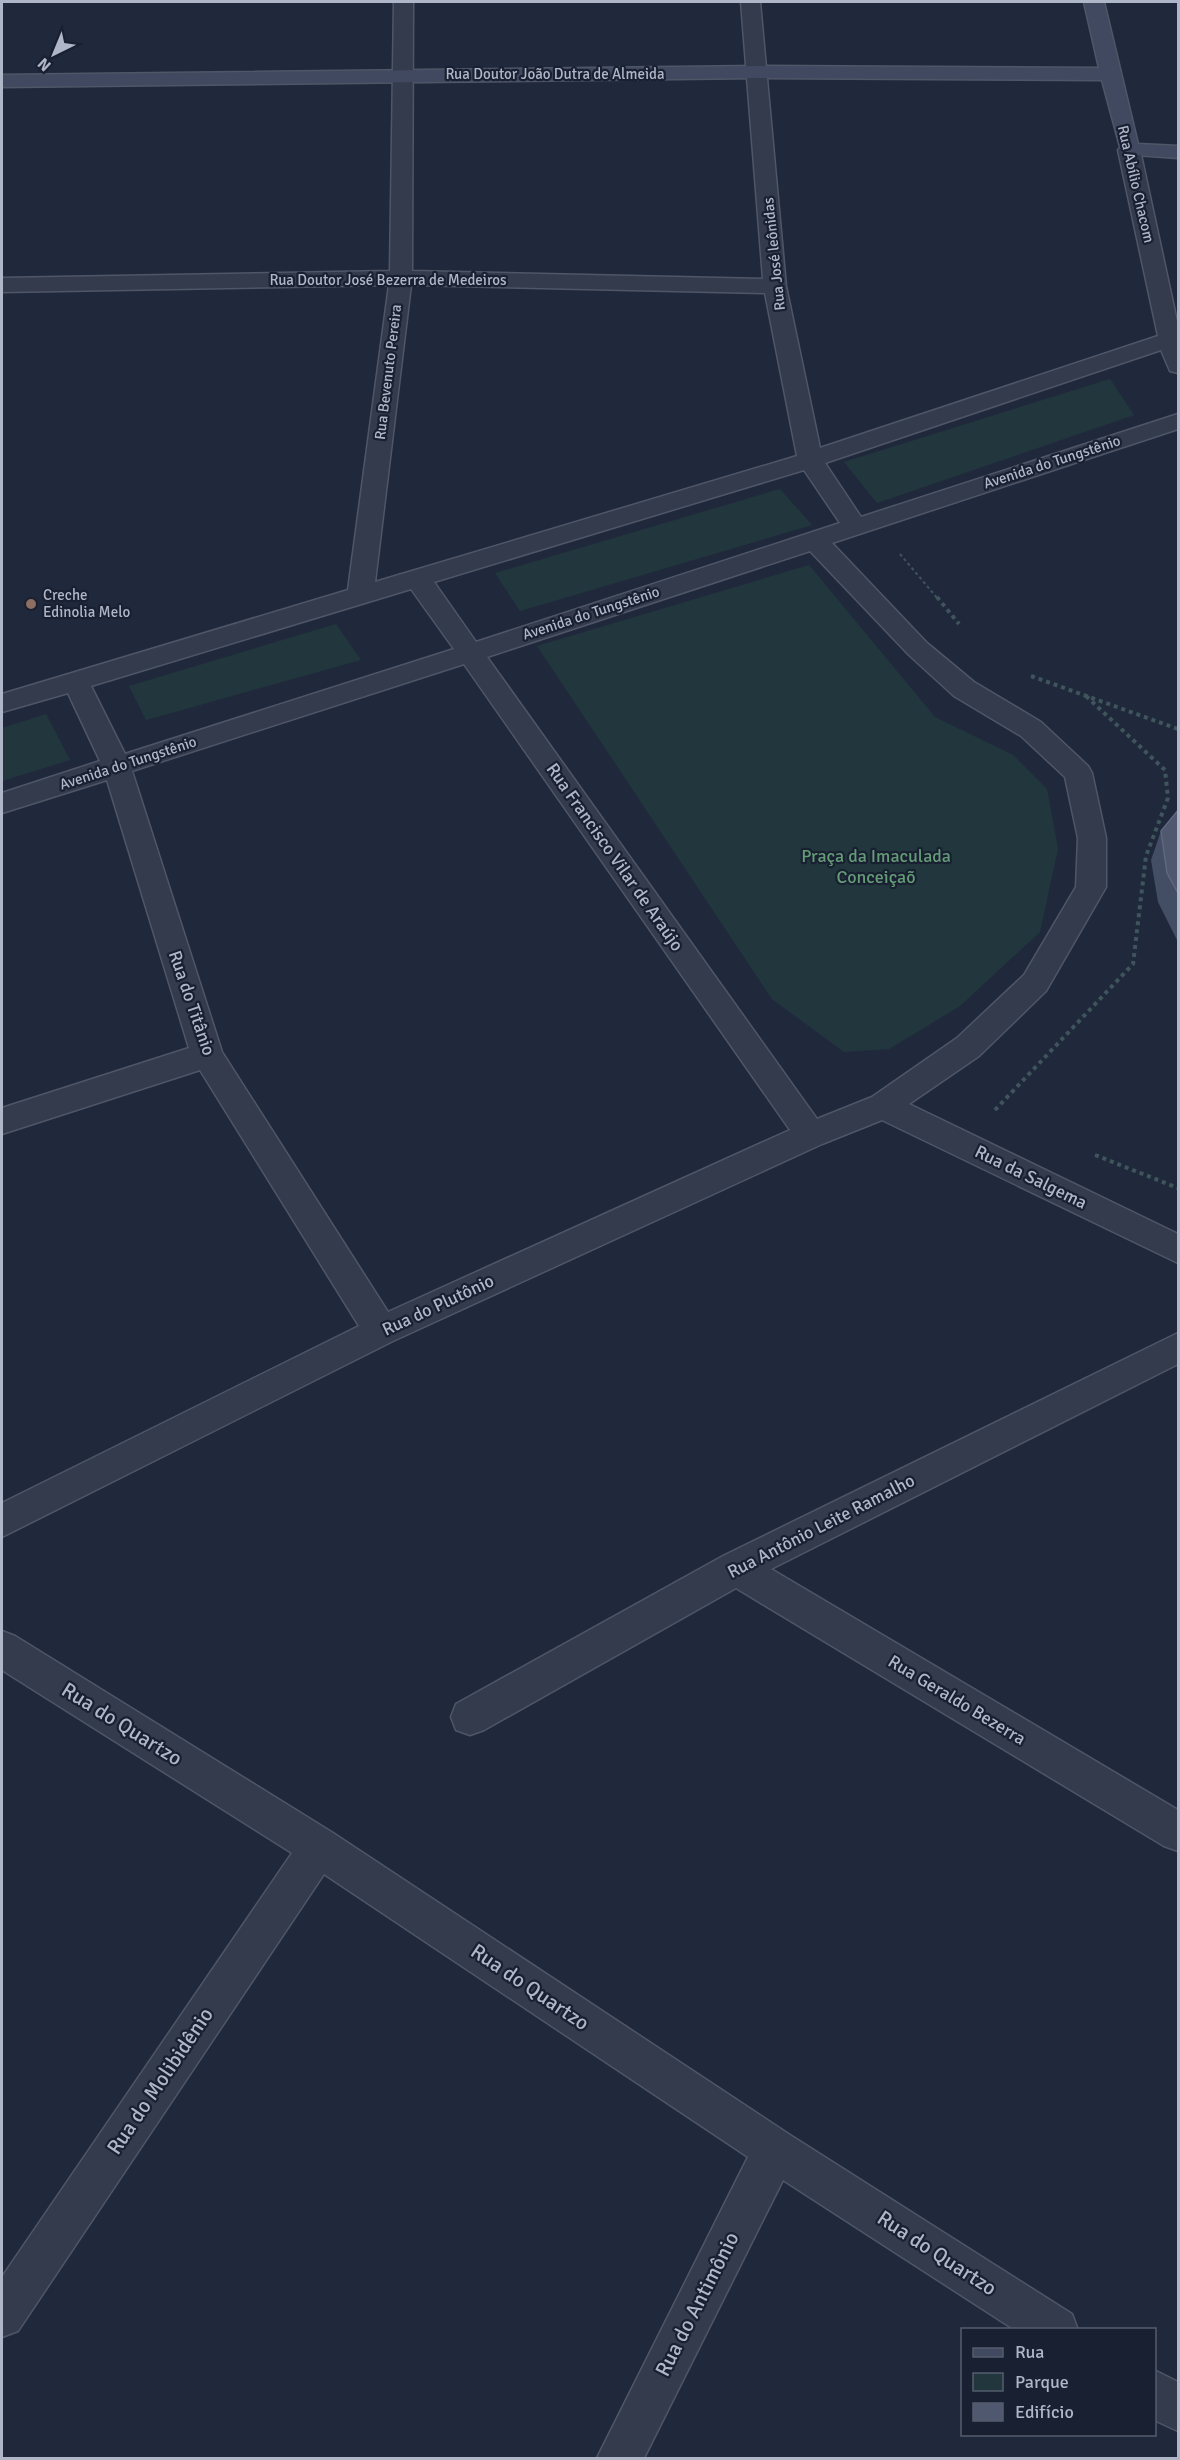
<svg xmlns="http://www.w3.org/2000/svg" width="1180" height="2460" viewBox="0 0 1180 2460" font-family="Signika,sans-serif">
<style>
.green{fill:#22373d}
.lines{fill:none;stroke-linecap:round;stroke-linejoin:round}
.minor-casing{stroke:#4f5667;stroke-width:3}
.secondary-casing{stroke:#4f5667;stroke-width:3}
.path-far1{stroke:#3f545b;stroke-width:2;stroke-dasharray:3 3;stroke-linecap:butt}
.path{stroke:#3f545b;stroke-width:4;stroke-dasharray:4 4;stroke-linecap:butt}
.minor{fill:#343b4c;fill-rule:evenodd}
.secondary{fill:#414960;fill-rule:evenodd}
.wall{fill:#434d64}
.building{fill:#4f586f;stroke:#5e677d;stroke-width:1.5}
.education-dot{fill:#8d6e63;stroke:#192031;stroke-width:2}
.labels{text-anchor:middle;stroke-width:4.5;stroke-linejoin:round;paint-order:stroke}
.far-street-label{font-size:15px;fill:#afb6c8;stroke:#192031}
.far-poi-label{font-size:15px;fill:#afb6c8;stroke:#192031;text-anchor:start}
.park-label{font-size:18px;fill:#639c76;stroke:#192031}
.street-label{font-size:18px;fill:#afb6c8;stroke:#192031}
.near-street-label{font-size:21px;fill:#afb6c8;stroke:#192031}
</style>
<rect width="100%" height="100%" fill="#20293c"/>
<g class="green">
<polygon points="1110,379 1134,415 877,503 844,462"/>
<polygon points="780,489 812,525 520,611 495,573"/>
<polygon points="809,565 935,717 1013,755 1047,789 1058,849 1040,932 960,1006 889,1049 844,1052 772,999 537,646"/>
<polygon points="336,624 361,660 146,720 129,686"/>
<polygon points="46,714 70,760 2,781 2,728"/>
</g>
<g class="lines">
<g class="minor-casing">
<g id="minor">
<path d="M394,2H413L412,271L763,279L741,2H760L786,286L820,448L1158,336L1118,150L1122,146H1136L1140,150L1178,326V373L1170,371L1161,350L825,463L861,517L1178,414V429L832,543L927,643L974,682L1041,722L1088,766L1092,773L1106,838V887L1046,991L979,1056L909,1104L1178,1234V1263L882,1120L822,1144L393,1341L2,1537V1503L359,1326L200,1070L2,1134V1108L189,1048L107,780L2,813V793L100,761L68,693L2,712V694L348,590L389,285L2,292V278L390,271ZM411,285L765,293L797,456L375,582ZM804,470L840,523L476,642L434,582ZM810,551L909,655L954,696L1021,736L1065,777L1078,838L1076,887L1024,975L957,1038L872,1097L817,1119L487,657ZM411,589L454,649L125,754L91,686ZM464,664L790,1130L388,1312L222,1052L132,771Z"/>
<polygon points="1178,1333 1178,1364 771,1569 1178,1810 1178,1851 1164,1846 736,1588 484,1730 470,1735 456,1730 451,1717 456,1704 723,1556"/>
<polygon points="2,1631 15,1636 333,1833 790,2135 1072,2314 1078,2330 1015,2330 783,2180 644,2458 597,2458 748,2157 324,1874 18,2331 2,2337 2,2277 292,1853 2,1670"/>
<polygon points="1154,2370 1178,2382 1178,2431 1154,2420"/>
</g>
</g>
<g class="secondary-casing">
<polygon id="secondary" points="1084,2 1104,2 1138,144 1178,146 1178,158 1122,154 1102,80 758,78 2,87 2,75 758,66 1099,68"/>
</g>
<polyline class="path-far1" points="900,554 938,599"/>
<g class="path">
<polyline points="937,597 959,624"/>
<polyline points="1031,676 1178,729"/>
<polyline points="995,1110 1133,964 1146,856 1168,798 1165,770 1086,696"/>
<polyline points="1095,1155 1178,1188"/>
</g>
<use href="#minor" class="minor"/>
<use href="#secondary" class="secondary"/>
</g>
<polygon class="wall" points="1179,809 1179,941 1177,940 1158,902 1151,860 1161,831"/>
<polygon class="building" points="1179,809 1179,895 1167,873 1161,831"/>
<circle class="education-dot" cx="31" cy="604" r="6"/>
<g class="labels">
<g class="far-street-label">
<text x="555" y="79">Rua Doutor João Dutra de Almeida</text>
<text transform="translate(1136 184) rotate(77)" y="5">Rua Abílio Chacom</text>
<text transform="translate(774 254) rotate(-96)" y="5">Rua José leônidas</text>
<text x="388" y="285">Rua Doutor José Bezerra de Medeiros</text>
<text transform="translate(388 372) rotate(-83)" y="5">Rua Bevenuto Pereira</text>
<text transform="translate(1052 462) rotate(-18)" y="5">Avenida do Tungstênio</text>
<text transform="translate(591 613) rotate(-18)" y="5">Avenida do Tungstênio</text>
<text transform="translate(128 763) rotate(-18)" y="5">Avenida do Tungstênio</text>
</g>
<g class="far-poi-label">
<text x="43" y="600">Creche<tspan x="43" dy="17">Edinolia Melo</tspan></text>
</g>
<g class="park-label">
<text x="876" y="862">Praça da Imaculada<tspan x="876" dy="21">Conceiçaõ</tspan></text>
</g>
<g class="street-label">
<text transform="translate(615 857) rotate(55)" y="6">Rua Francisco Vilar de Araújo</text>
<text transform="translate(192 1003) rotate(71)" y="6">Rua do Titânio</text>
<text transform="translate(1031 1177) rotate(26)" y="6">Rua da Salgema</text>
<text transform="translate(438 1305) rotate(-25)" y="6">Rua do Plutônio</text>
<text transform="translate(821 1526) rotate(-27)" y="6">Rua Antônio Leite Ramalho</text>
<text transform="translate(957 1700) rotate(31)" y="6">Rua Geraldo Bezerra</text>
</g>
<g class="near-street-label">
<text transform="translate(122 1724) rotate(32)" y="7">Rua do Quartzo</text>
<text transform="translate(530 1987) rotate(34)" y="7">Rua do Quartzo</text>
<text transform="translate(160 2081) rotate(-56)" y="7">Rua do Molibidênio</text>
<text transform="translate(937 2253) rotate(33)" y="7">Rua do Quartzo</text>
<text transform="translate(697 2304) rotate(-63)" y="7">Rua do Antimônio</text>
</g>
</g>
<rect width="1180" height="2460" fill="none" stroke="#afb6c8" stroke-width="6"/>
<rect x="961" y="2328" width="195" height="108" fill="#192031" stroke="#555c6d" stroke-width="1.5"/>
<rect x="973" y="2348" width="30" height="9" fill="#414960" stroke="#555c6d" stroke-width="1.5"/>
<text x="1015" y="2358" font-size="18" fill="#afb6c8">Rua</text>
<rect x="973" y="2373" width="30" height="18" fill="#22373d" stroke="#555c6d" stroke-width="1.5"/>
<text x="1015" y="2388" font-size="18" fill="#afb6c8">Parque</text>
<rect x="973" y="2403" width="30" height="18" fill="#4f586f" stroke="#555c6d" stroke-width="1.5"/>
<text x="1015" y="2418" font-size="18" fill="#afb6c8">Edifício</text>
<g transform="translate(54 54) rotate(223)" stroke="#192031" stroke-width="4.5" paint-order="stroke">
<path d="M0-4.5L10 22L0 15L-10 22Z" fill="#afb6c8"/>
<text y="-9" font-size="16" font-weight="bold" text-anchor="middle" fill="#afb6c8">N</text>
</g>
</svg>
